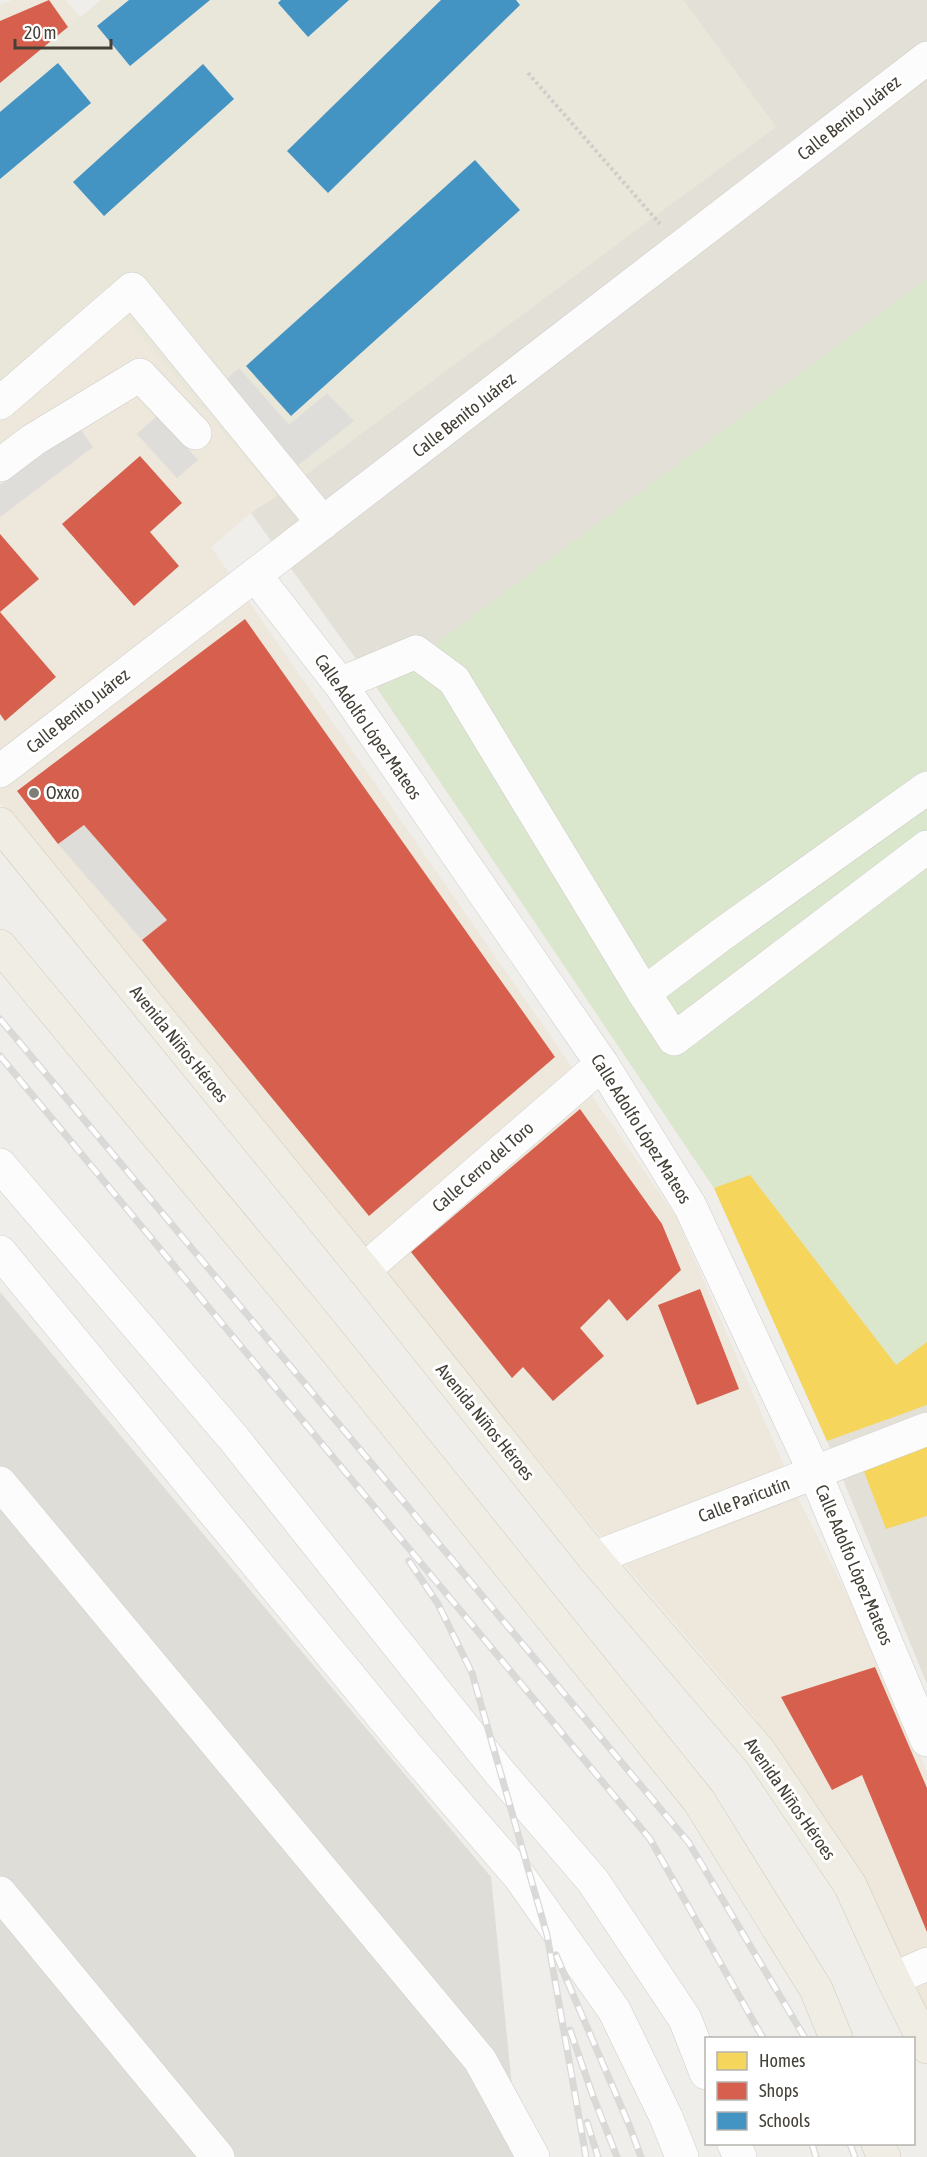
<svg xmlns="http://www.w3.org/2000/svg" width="927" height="2157" viewBox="0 0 927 2157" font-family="'Asap Condensed',sans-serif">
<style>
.residential{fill:#e3e0d8}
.commercial{fill:#eee7db}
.industrial{fill:#dfddd8}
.education{fill:#e9e6da}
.green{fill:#dbe7cc}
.parking{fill:#deddda}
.homes{fill:#f6d55c}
.shops{fill:#d6604d}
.schools{fill:#4393c3}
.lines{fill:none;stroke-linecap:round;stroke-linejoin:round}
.minor-casing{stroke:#cdccc8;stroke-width:34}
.major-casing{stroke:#d0cab9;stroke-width:34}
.path{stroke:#d0cecb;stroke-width:4;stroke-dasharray:3 3;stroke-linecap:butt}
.minor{stroke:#fdfcfc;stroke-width:33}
.major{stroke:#f0ede4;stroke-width:33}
.rail-casing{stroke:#d9d9d8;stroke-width:7}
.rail{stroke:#fff;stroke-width:4.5;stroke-dasharray:14;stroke-linecap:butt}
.poi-dot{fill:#807d76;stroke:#fff;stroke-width:2}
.labels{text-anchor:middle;stroke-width:6;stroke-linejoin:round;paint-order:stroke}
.street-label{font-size:18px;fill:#444037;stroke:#fff}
.poi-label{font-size:18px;fill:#444037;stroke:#fff;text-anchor:start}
</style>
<rect width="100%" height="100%" fill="#efeeea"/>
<polygon class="residential" points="683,0 927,0 927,1684 827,1441 714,1188 377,688 251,513 775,126"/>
<g class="commercial">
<polygon points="12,0 65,0 80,17 0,83 0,5"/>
<polygon points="102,291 277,496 251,513 211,547 676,1217 799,1500 884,1667 927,1772 927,2017 862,1874 753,1715 602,1538 0,803 0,380"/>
</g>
<polygon class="industrial" points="0,1292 491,1877 519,2157 0,2157"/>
<polygon class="education" points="101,0 683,0 776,127 277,496 102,291 0,380 0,83"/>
<polygon class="green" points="927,278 927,1342 896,1365 751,1175 714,1188 377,688"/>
<g class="parking">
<polygon points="239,368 289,425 327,393 354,421 278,481 206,397"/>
<polygon points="158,415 198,460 177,478 137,434"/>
<polygon points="78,426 93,447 0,517 0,485"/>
<polygon points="84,825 167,920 142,940 58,844"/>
</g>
<g class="homes">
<polygon points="750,1175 896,1365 927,1342 927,1405 827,1441 714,1188"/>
<polygon points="927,1444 927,1516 886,1529 863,1469"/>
</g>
<g class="shops">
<polygon points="49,0 68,27 0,83 0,21"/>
<polygon points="140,456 182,503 150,532 179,566 134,606 62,524"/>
<polygon points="0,534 39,579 0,612 56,677 5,721 0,714"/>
<polygon points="245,619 555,1057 369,1216 142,940 167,920 84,825 58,844 17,791"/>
<polygon points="580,1109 662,1224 681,1270 627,1321 609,1299 580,1328 604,1356 553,1401 523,1367 512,1378 411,1252"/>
<polygon points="700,1289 739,1389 697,1405 658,1305"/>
<polygon points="875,1667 927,1788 927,1932 862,1775 832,1790 781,1697"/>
</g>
<g class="schools">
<polygon points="129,0 210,0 130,66 97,26"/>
<polygon points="281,0 349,0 308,37 278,3"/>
<polygon points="441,0 516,0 520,5 328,193 287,151"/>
<polygon points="58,63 91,103 0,179 0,112"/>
<polygon points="203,64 234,99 104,216 73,182"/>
<polygon points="475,160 520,210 291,416 246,366"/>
</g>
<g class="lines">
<g class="minor-casing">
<g id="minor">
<polyline points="0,403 132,289 323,523"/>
<polyline points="0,465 33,440 140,375 195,433"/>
<polyline points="255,575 340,684 602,1064 690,1206 815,1473 927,1740"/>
<polyline points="340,684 416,652 454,680 644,993 674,1039 927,847"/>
<polyline points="0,771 927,58"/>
<polyline points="644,993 721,935 927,788"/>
<polyline points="0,1165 235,1440 500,1773 593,1881 685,2019 706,2073"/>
<polyline points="0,1252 406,1745 519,1876 614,2010 666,2117 682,2157"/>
<polyline points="364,1270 602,1064"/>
<polyline points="0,1483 480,2060 533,2157"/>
<polyline points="594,1558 927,1429"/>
<polyline points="0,1893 218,2157"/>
<polyline points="893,1979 927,1964"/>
<polyline points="734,2144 740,2157"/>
</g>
</g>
<g class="major-casing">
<g id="major">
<polyline points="0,824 364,1270 594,1558 760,1752 850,1885 893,1979 927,2047"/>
<polyline points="0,946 317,1327 699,1801 816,1989 836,2038"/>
<polyline points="878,2144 884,2157"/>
</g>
</g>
<polyline class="path" points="528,73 660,224"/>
<use href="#minor" class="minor"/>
<use href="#major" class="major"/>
<g class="rail-casing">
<g id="rail">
<polyline points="0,1019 689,1843 805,2038"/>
<polyline points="0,1056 650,1839 763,2038"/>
<polyline points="409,1561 438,1604 472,1673 547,1935 586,2157"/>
<polyline points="556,1955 630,2127 641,2157"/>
<polyline points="570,2030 593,2096 617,2157"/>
<polyline points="587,2122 598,2157"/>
<polyline points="812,2144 816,2157"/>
<polyline points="850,2144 855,2157"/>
</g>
</g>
<use href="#rail" class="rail"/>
</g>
<circle class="poi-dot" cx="34" cy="793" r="6"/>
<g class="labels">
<g class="street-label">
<text transform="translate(849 118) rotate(-38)" y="6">Calle Benito Juárez</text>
<text transform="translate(464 415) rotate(-38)" y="6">Calle Benito Juárez</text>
<text transform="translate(78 711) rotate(-38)" y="6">Calle Benito Juárez</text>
<text transform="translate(368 727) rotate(55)" y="6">Calle Adolfo López Mateos</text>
<text transform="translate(179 1044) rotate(51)" y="6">Avenida Niños Héroes</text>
<text transform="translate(641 1129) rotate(58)" y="6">Calle Adolfo López Mateos</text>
<text transform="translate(483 1167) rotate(-41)" y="6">Calle Cerro del Toro</text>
<text transform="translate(485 1422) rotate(51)" y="6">Avenida Niños Héroes</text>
<text transform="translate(744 1500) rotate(-21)" y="6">Calle Paricutín</text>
<text transform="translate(854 1565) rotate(67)" y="6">Calle Adolfo López Mateos</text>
<text transform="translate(790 1799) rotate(55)" y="6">Avenida Niños Héroes</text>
</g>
<g class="poi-label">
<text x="46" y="799">Oxxo</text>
</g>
</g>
<rect x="705" y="2037" width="210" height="108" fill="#ffffff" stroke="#b4b3af" stroke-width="1.5"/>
<rect x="717" y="2052" width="30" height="18" fill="#f6d55c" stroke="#b4b3af" stroke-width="1.5"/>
<text x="759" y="2067" font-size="18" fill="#444037">Homes</text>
<rect x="717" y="2082" width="30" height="18" fill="#d6604d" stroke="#b4b3af" stroke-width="1.5"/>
<text x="759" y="2097" font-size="18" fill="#444037">Shops</text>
<rect x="717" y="2112" width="30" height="18" fill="#4393c3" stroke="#b4b3af" stroke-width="1.5"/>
<text x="759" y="2127" font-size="18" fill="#444037">Schools</text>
<path d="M15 39v9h96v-9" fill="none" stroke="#444037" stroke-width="3"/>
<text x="24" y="39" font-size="18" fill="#444037" stroke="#ffffff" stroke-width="4.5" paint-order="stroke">20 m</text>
</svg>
